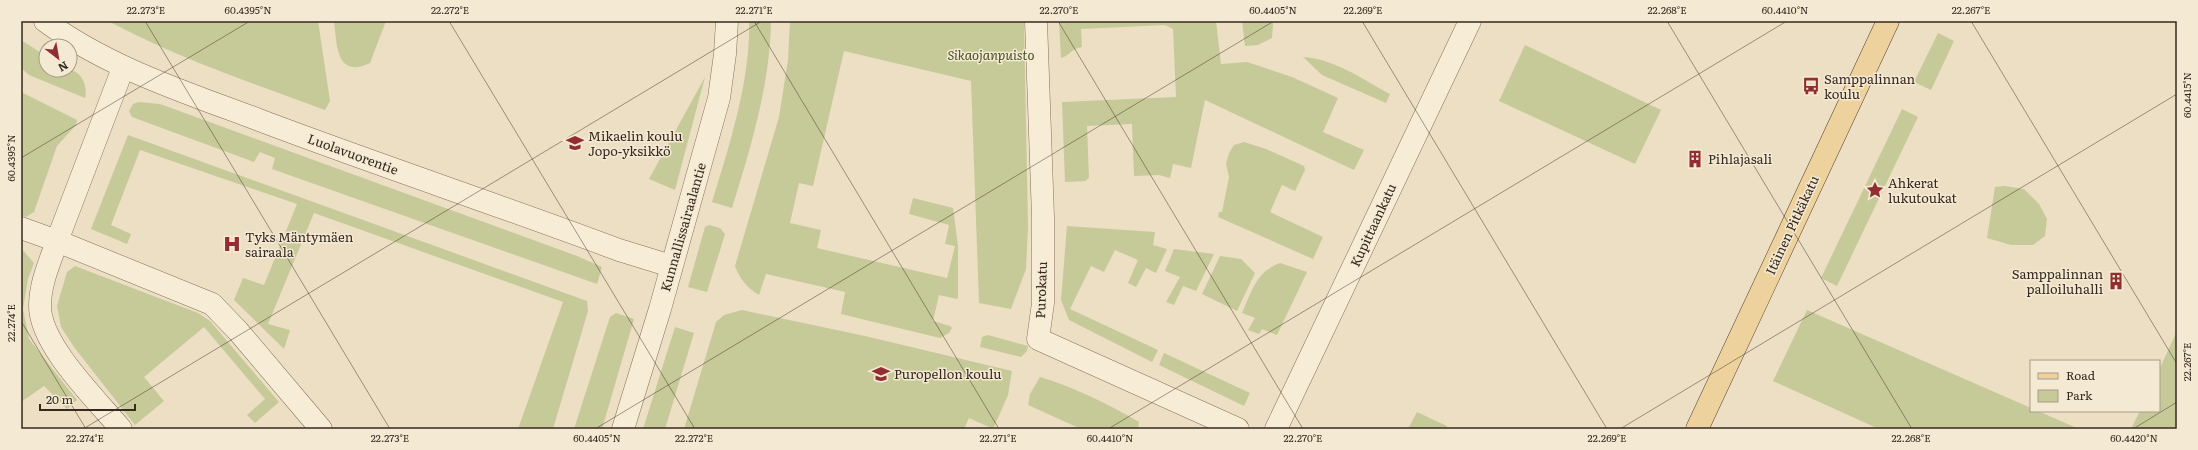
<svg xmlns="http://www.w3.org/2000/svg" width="2198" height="450" viewBox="0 0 2198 450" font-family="Literata,serif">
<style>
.green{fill:#c6ca98}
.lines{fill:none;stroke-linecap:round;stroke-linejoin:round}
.minor-casing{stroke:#86715b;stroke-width:23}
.major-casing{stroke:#543f2f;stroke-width:23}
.minor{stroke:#f7edd7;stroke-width:22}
.major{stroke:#eed29d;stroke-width:22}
.ticks{fill:none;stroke:#37291f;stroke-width:1;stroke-opacity:0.45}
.labels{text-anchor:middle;stroke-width:3;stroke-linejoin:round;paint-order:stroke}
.park-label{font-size:13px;font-style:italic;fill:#485226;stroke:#f4e9d3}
.poi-label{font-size:13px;fill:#37291f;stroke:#f4e9d3;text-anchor:start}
.street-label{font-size:13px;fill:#37291f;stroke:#f4e9d3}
.neatline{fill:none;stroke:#37291f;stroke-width:1.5}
.ticks-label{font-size:10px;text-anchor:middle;fill:#37291f}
</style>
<rect width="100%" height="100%" fill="#ecdfc4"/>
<g class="green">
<path d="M108,21H318L330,101L325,110C251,83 178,58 108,21Z"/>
<path d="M334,21H386L370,63C336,79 337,45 334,21Z"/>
<path d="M749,21H771C770,85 751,147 732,208L712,202C729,147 751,78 749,21Z"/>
<path d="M790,21H1024L1028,227L1026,269L1011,309L979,303L971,81L844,51L813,186L799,183L790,223L821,230L817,248L947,278L955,246L945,244L949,225L909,214L913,198L953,208L958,246V297L957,299L939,295L933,321L950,326L952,328L949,333L940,338L841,314L845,292L766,274L759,295C747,288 740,279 735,266L779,117L788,60Z"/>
<path d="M1059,21H1216L1221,64L1247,62L1292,77L1338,98L1323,132L1364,150L1354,170L1205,100L1191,168L1173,164L1170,178L1159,175L1134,176L1132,124L1087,126L1089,178L1085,181L1065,182L1062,102L1176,97L1173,29L1165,25L1081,29L1082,47C1071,49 1069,56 1061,58Z"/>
<polygon points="1242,21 1273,23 1272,38 1258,45 1245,46"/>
<polygon points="1938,33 1954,41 1931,90 1914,82"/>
<path d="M21,40L46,56V70C53,70 65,68 71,70C83,73 88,88 85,98L29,75L21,68Z"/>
<polygon points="1525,45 1661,110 1635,164 1499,101"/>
<path d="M1303,57C1335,59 1362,79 1390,94L1386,103L1322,75Z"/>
<polygon points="705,77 675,190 649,179"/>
<polygon points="21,92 77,120 76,125 57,146 34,212 26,217 21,215"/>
<polygon points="139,102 160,104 577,256 602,267 597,284 272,169 275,158 260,152 254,162 132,117 129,111 133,104"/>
<polygon points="1902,109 1918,117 1837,286 1821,278"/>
<polygon points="128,135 587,301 588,311 553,429 518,429 563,302 314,213 268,324 290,330 284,349 234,300 243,278 264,285 297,204 140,150 111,225 131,234 127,244 91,229"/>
<polygon points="1244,142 1266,149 1304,166 1305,170 1295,191 1282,185 1270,212 1323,237 1313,259 1218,217 1219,212 1222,212 1229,177 1226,164 1229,153 1234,145"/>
<polygon points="2004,186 2024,189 2039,204 2047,219 2045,236 2033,245 2011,245 1987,238 1995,187"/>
<polygon points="709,225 720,228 725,234 707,292 688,287 705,227"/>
<polygon points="1067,226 1155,232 1153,245 1167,249 1156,273 1146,268 1136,287 1128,283 1138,260 1115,250 1104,272 1091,266 1070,309 1158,350 1152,362 1069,320 1061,300"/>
<polygon points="21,248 34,263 28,279 23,309 29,339 77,400 67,409 44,386 21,402"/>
<polygon points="1174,249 1214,254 1196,291 1183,286 1174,305 1166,302 1180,277 1165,271"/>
<polygon points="1220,256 1241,259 1255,273 1237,311 1202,294"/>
<path d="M1280,263L1307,272L1277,335L1262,329L1259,334L1248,330L1255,318L1242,313C1252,291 1256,272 1280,263Z"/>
<polygon points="75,266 198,313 210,321 279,402 255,423 247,415 265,399 204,327 144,377 164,401 135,425 74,347 61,327 57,306 67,272"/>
<polygon points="742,310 865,336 1012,371 1008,395 994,427 991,428 969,418 964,429 684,429 716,322 724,315"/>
<polygon points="1807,310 2031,408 2031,411 2038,411 2079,429 1879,429 1773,381"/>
<polygon points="616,313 634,319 602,429 574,429 610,317"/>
<polygon points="675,327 694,333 665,429 643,429"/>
<polygon points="2177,331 2177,429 2131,429 2140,411 2159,411 2159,370"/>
<polygon points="988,335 1028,346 1027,351 1021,357 980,347 982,337"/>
<polygon points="1164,353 1250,393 1244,406 1159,365"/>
<path d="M1040,377C1074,387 1108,404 1139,422L1138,429H1081L1028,405L1030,394Z"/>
<polygon points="1417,412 1447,426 1446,429 1408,429"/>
</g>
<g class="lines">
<g class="minor-casing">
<g id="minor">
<path d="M45,21C109,68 185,92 259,120C378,165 499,205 619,250L671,266"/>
<polyline points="1036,21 1043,217 1043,303 1038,339 1238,429"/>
<polyline points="123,68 57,241 212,304 238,331 321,429"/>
<path d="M21,228L57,241C50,262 40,283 40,306C40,345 96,399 121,429"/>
<polyline points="623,429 660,309 719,98 725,54 727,21"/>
<polyline points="1276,429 1470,21"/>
</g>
</g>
<g class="major-casing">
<polyline id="major" points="1697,429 1888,21"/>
</g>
<use href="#minor" class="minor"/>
<use href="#major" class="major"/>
</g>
<path class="ticks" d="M145,21L390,429M449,21L695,429M754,21L999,429M1058,21L1303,429M1362,21L1607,429M1667,21L1912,429M1971,21L2177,364M21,158L250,21M21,321L86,429M83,429L762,21M595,429L1274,21M1108,429L1787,21M1620,429L2177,94M2133,429L2177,402"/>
<defs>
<g id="bus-bare" transform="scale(1.38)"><path d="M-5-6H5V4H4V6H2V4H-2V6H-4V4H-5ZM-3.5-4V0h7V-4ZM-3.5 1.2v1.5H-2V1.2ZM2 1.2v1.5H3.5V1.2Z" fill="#922e32" stroke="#f4e9d3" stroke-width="2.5" paint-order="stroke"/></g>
<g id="school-bare" transform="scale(1.38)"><path d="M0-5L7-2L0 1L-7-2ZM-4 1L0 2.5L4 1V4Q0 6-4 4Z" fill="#922e32" stroke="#f4e9d3" stroke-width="2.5" paint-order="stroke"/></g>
<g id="building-bare" transform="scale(1.38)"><path d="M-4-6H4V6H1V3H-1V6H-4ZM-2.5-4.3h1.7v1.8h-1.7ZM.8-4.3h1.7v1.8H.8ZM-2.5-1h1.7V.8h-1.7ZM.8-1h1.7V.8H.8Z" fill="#922e32" stroke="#f4e9d3" stroke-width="2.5" paint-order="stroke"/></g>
<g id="sight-bare" transform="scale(1.38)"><path d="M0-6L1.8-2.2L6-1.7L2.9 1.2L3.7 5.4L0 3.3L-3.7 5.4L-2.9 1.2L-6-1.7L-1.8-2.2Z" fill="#922e32" stroke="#f4e9d3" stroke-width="2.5" paint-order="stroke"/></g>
<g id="hospital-bare" transform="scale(1.38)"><path d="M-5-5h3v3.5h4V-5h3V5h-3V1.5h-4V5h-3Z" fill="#922e32" stroke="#f4e9d3" stroke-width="2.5" paint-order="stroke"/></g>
</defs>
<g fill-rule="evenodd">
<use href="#bus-bare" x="1811" y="86"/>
<use href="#school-bare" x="575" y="143"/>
<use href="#building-bare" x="1695" y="159"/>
<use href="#sight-bare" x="1875" y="190"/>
<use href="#hospital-bare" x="232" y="244"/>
<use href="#building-bare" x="2116" y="281"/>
<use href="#school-bare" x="881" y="374"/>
</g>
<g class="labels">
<g class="park-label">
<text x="991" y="60">Sikaojanpuisto</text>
</g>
<g class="poi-label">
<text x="1824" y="84">Samppalinnan<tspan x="1824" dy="15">koulu</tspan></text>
<text x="588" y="141">Mikaelin koulu<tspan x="588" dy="15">Jopo-yksikkö</tspan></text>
<text x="1708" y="164">Pihlajasali</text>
<text x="1888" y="188">Ahkerat<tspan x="1888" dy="15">lukutoukat</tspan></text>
<text x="245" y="242">Tyks Mäntymäen<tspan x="245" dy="15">sairaala</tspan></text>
<text x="2103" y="279" text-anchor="end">Samppalinnan<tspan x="2103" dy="15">palloiluhalli</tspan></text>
<text x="894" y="379">Puropellon koulu</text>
</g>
<g class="street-label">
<text transform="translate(353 154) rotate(20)" y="5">Luolavuorentie</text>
<text transform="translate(1373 225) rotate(-65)" y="5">Kupittaankatu</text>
<text transform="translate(1792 225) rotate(-65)" y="5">Itäinen Pitkäkatu</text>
<text transform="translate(683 227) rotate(-74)" y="5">Kunnallissairaalantie</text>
<text transform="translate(1041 290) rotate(-88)" y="5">Purokatu</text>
</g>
</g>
<rect width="2198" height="450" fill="none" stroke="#f4e9d3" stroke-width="44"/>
<rect x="2030" y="360" width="130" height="52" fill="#f4e9d3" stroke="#a89c8b"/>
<rect x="2038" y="373" width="20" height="6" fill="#eed29d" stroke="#a89c8b"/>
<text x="2066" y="380" font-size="12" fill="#37291f">Road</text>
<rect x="2038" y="390" width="20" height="12" fill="#c6ca98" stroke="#a89c8b"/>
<text x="2066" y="400" font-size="12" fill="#37291f">Park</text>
<g transform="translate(58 58) rotate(149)"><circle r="19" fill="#f4e9d3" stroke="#a89c8b"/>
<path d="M0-3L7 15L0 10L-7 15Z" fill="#922e32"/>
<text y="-6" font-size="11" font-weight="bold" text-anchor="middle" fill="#37291f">N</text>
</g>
<path d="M40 404v6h95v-6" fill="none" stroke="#37291f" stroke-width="2"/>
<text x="46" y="404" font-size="12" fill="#37291f" stroke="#f4e9d3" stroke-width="3" paint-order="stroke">20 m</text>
<rect x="22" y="22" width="2154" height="406" class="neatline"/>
<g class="ticks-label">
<text x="146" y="14">22.273°E</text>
<text x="248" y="14">60.4395°N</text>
<text x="450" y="14">22.272°E</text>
<text x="754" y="14">22.271°E</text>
<text x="1059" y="14">22.270°E</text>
<text x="1273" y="14">60.4405°N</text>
<text x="1363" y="14">22.269°E</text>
<text x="1667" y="14">22.268°E</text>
<text x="1785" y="14">60.4410°N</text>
<text x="1971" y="14">22.267°E</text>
<text transform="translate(2187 95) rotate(-90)" y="4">60.4415°N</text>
<text transform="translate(11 158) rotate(-90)" y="4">60.4395°N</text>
<text transform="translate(11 323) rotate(-90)" y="4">22.274°E</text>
<text transform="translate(2187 362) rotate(-90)" y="4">22.267°E</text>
<text x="85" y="442">22.274°E</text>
<text x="390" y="442">22.273°E</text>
<text x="597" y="442">60.4405°N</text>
<text x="694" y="442">22.272°E</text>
<text x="998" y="442">22.271°E</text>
<text x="1110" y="442">60.4410°N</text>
<text x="1303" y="442">22.270°E</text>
<text x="1607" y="442">22.269°E</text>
<text x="1911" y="442">22.268°E</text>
<text x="2134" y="442">60.4420°N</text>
</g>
</svg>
